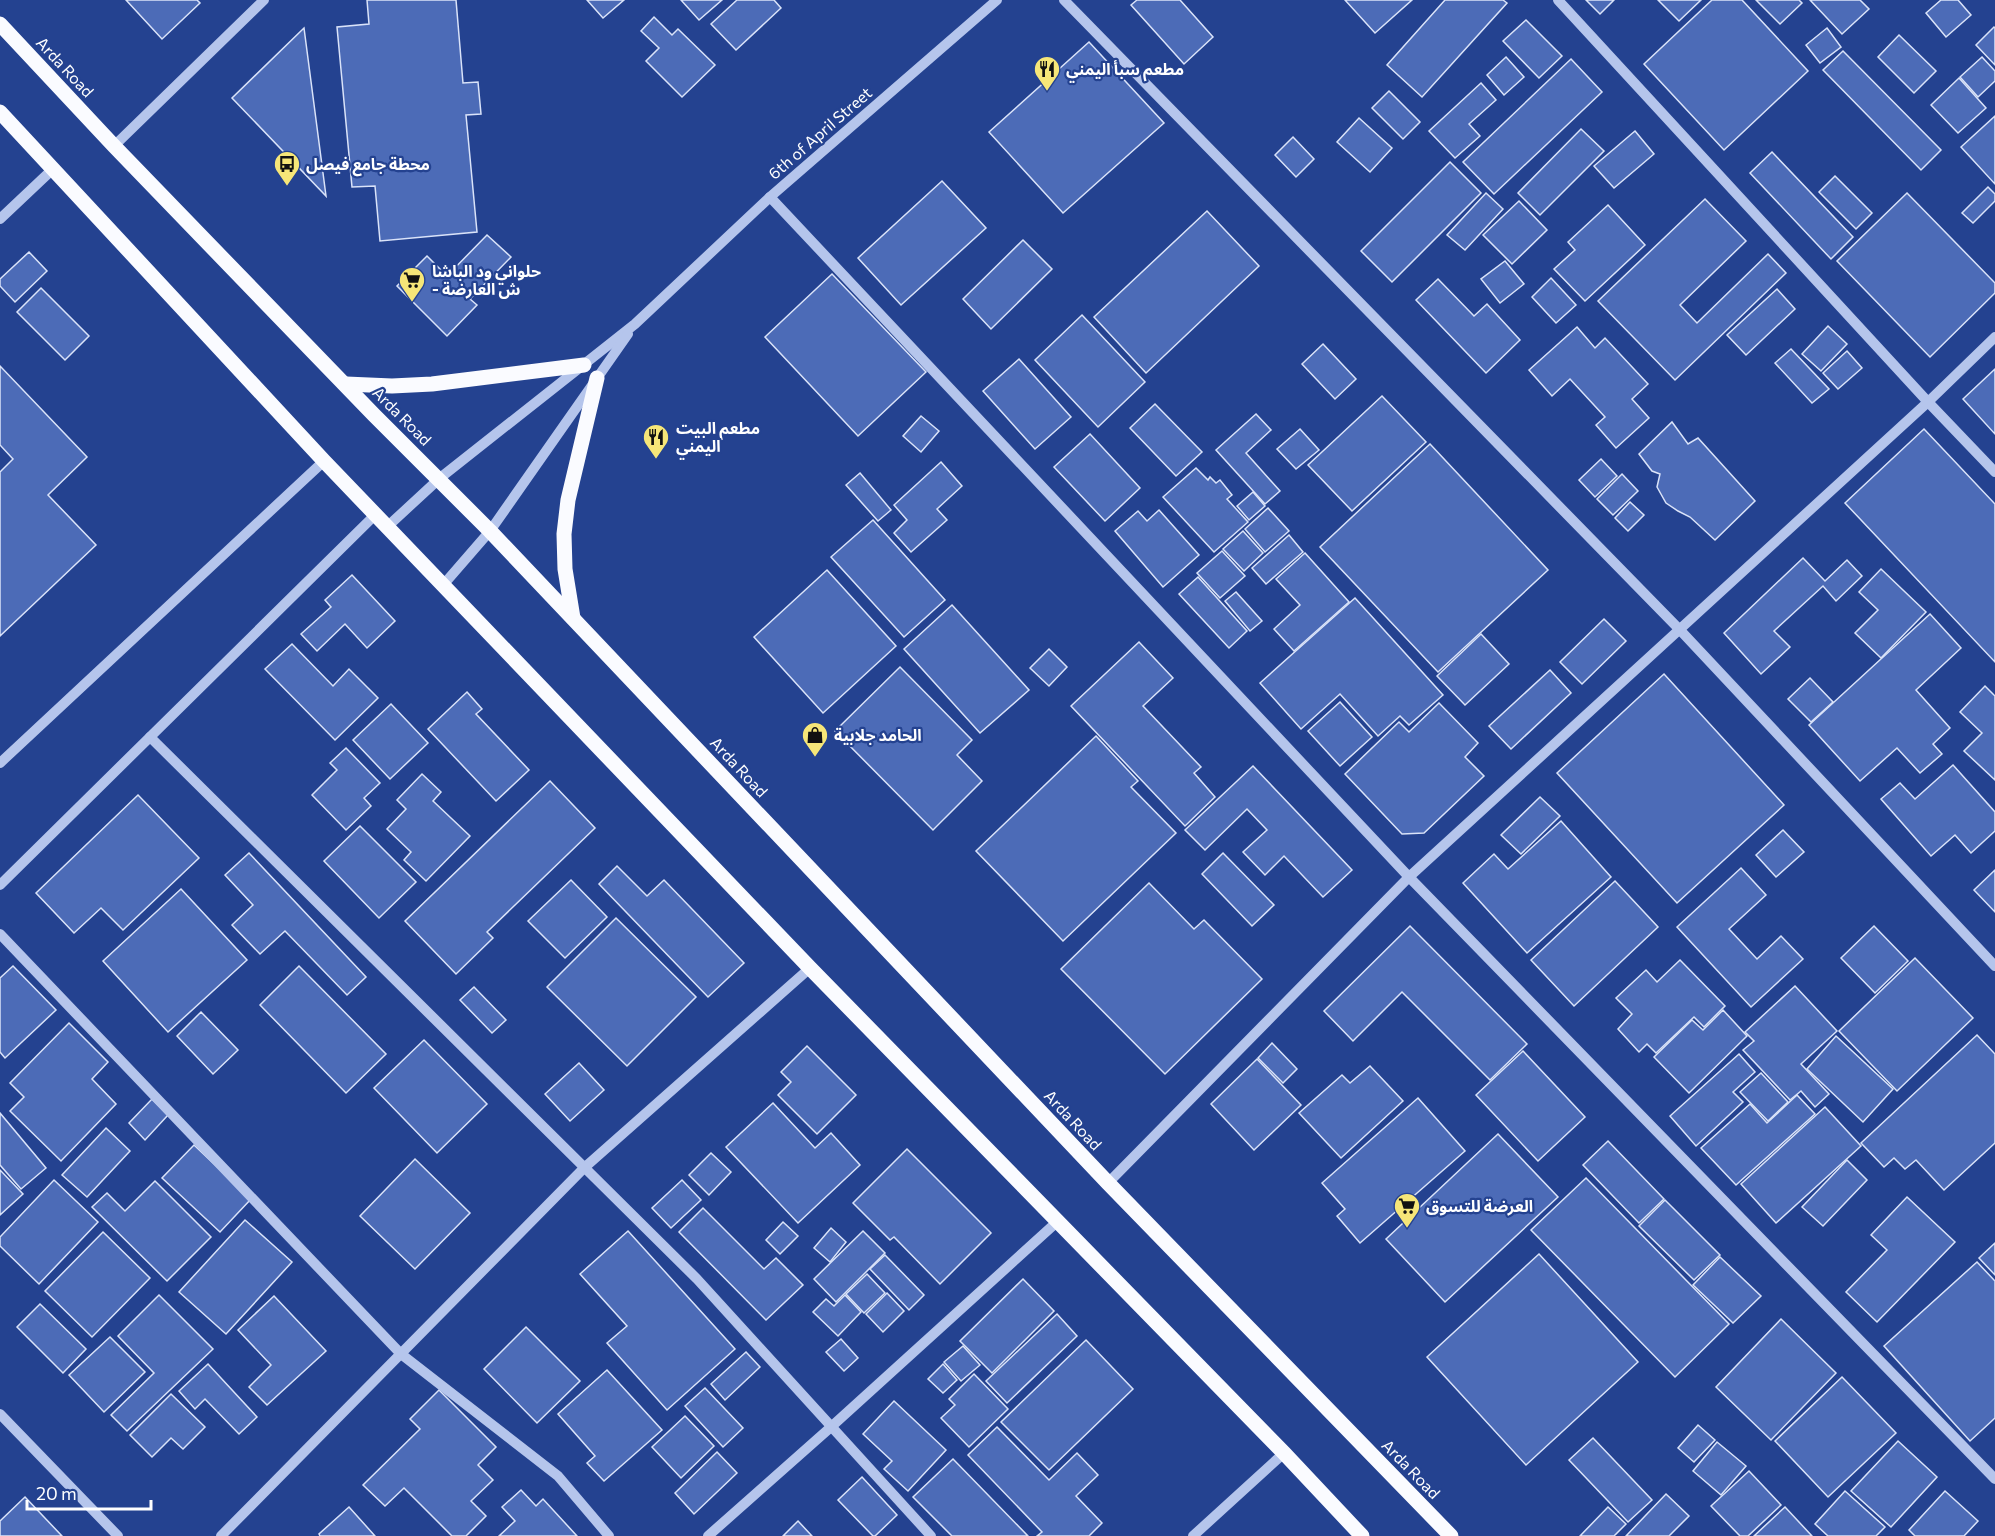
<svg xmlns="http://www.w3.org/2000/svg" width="1995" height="1536" viewBox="0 0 1995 1536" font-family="Commissioner,'Noto Sans Arabic',sans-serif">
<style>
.building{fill:#4c6bb7;stroke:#dae3f9;stroke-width:1.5}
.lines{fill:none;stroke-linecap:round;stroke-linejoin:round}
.minor{stroke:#b5c5ec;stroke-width:10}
.major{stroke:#fafbff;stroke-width:15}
.labels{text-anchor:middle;stroke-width:4.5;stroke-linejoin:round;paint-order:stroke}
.street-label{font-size:16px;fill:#fff;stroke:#244290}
.poi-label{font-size:16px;font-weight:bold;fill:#fff;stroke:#244290;text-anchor:start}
</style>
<rect width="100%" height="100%" fill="#244290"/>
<g class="building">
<polygon points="126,0 197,0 200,3 162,39"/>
<polygon points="367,0 456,0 463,83 478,82 481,114 466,115 477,232 380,241 375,186 352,187 337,27 369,24"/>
<polygon points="587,0 624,0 603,18"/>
<polygon points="681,0 722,0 699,20"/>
<polygon points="737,0 774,0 781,8 736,50 711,24"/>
<polygon points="1137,0 1180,0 1213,37 1184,64 1131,5"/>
<polygon points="1345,0 1412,0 1375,33"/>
<polygon points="1445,0 1503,0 1507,3 1422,97 1387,65"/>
<polygon points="1586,0 1614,0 1600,14"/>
<polygon points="1658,0 1701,0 1679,21"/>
<polygon points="1712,0 1742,0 1808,71 1724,150 1644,64"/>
<polygon points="1756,0 1799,0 1802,3 1780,24"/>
<polygon points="1810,0 1860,0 1869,9 1842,34"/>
<polygon points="1941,0 1958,0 1971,15 1946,37 1926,13"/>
<polygon points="654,17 672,35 678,29 715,65 682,97 646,61 659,48 641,31"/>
<polygon points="1526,20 1562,56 1539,78 1503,41"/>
<polygon points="1994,27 1995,28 1995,65 1976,45"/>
<polygon points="304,28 326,196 232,98"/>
<polygon points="1827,28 1841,47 1820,63 1806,45"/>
<polygon points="1899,35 1936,71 1914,93 1878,57"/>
<polygon points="1089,42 1164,123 1063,213 989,132"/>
<polygon points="1843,51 1941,150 1921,170 1823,70"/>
<polygon points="1506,57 1524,77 1504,95 1487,75"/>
<polygon points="1982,57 1995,71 1995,81 1978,97 1960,77"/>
<polygon points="1571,59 1602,92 1494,194 1463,162"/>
<polygon points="1959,78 1986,108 1958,133 1931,105"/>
<polygon points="1481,83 1496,100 1469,124 1480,136 1455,158 1429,131"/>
<polygon points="1389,91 1420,122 1403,139 1372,108"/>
<polygon points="1995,116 1995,184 1961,147"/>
<polygon points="1359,118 1392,148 1370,172 1337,142"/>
<polygon points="1581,129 1604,151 1540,215 1518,193"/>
<polygon points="1635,131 1654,154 1614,188 1594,166"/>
<polygon points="1293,137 1314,159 1296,177 1275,155"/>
<polygon points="1772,152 1853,237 1831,259 1750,173"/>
<polygon points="1450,162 1481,193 1392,282 1361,251"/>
<polygon points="1835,176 1872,213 1856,229 1819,192"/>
<polygon points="942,181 986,228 901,305 858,258"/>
<polygon points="1988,187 1995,194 1995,201 1973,223 1962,213"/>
<polygon points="1486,193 1503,209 1465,250 1447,235"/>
<polygon points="1907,193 1995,283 1995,293 1930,357 1837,261"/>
<polygon points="1705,199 1746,241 1680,305 1697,323 1768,254 1786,273 1675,380 1598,301"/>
<polygon points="1519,201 1547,230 1512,264 1483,235"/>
<polygon points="1608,205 1645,245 1585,301 1554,269 1575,250 1568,242"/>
<polygon points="1207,211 1259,266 1146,373 1094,317"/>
<polygon points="487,235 511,257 470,299 477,305 447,336 397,286 427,256 447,276"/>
<polygon points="1023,240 1052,269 991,329 963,299"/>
<polygon points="29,252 47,271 15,302 0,286 0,279"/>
<polygon points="1505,261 1524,284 1500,303 1481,279"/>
<polygon points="832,274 926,372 858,436 765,337"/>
<polygon points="1551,278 1576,305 1556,323 1532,297"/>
<polygon points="1438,279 1474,316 1487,304 1520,340 1486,373 1416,300"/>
<polygon points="41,288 89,336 65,360 17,312"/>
<polygon points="1777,289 1795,309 1746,355 1727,335"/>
<polygon points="1082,315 1145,382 1098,427 1035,360"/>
<polygon points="1828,326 1847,344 1821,371 1802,354"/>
<polygon points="1577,327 1595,348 1605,338 1648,384 1632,399 1649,418 1616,448 1596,425 1605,417 1570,379 1552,396 1529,370"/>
<polygon points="1323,344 1356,379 1335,399 1302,364"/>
<polygon points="1791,349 1829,389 1812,403 1775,363"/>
<polygon points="1847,351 1862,368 1838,389 1823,373"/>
<polygon points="1019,359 1071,417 1035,449 983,391"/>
<polygon points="0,366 87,457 48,495 96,545 0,636 0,472 13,459 0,445"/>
<polygon points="1995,369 1995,434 1963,399"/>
<polygon points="1382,396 1426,442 1352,511 1308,465"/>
<polygon points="1155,404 1202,452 1176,476 1130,428"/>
<polygon points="1256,414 1271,430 1246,453 1280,491 1265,504 1216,450"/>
<polygon points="921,416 939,431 921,452 903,436"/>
<polygon points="1672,422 1688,444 1698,438 1755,501 1715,540 1690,517 1678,511 1666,503 1657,487 1660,474 1652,471 1639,454"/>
<polygon points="1300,429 1319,450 1296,469 1277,449"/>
<polygon points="1924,429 1995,504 1995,662 1845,503"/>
<polygon points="1090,434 1140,488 1105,521 1054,467"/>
<polygon points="1430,444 1548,570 1438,672 1320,547"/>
<polygon points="1601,459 1617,476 1595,497 1579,480"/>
<polygon points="941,462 962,486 937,509 947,520 911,552 894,533 907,520 894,505"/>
<polygon points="1196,468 1208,480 1210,477 1216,483 1220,480 1232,495 1227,499 1248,522 1214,552 1163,497"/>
<polygon points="860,473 891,510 878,521 846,485"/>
<polygon points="1622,474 1638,491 1613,515 1597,499"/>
<polygon points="1253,492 1265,506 1249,520 1237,506"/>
<polygon points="1630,502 1644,515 1628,531 1615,518"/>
<polygon points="1268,508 1289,531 1265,552 1245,529"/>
<polygon points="1159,510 1199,555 1163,587 1115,531 1138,511 1147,521"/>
<polygon points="873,520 945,600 904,637 831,557"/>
<polygon points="1243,531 1263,553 1244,571 1223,549"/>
<polygon points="1289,535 1303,552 1266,584 1252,568"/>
<polygon points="1222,551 1245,576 1220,598 1197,573"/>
<polygon points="1305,553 1349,602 1294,651 1274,629 1300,605 1276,579"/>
<polygon points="1803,558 1825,581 1847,560 1862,576 1836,601 1823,586 1774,631 1790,647 1761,674 1724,633"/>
<polygon points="1881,569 1926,612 1881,658 1855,633 1878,610 1859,592"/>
<polygon points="827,570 896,646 823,713 754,637"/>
<polygon points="352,575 395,621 367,648 345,624 317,651 301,634 331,607 325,600"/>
<polygon points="1198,577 1247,631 1229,648 1179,594"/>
<polygon points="1236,592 1262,621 1250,631 1225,601"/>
<polygon points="1355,598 1443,695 1409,725 1400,716 1378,736 1340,694 1301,729 1260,683"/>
<polygon points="952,605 1029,690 980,733 904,649"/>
<polygon points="1930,614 1961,648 1916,690 1950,728 1933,744 1942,754 1920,773 1897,748 1860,781 1809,725"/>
<polygon points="1604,619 1626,641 1582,684 1560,662"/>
<polygon points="1481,634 1509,664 1465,705 1437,676"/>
<polygon points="1139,642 1173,678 1143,706 1201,767 1194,773 1215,797 1185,826 1071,706"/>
<polygon points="292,644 333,686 349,669 378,698 335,740 265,669"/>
<polygon points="1049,649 1067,667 1049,686 1030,668"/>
<polygon points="900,667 972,740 957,755 982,781 933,830 835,731"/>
<polygon points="1550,670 1571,693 1511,749 1489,726"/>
<polygon points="1664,674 1784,805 1677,903 1557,773"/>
<polygon points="1810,678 1833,702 1811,722 1788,699"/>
<polygon points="1985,686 1995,696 1995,780 1964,751 1982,733 1960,712"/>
<polygon points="467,692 482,709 476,714 529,770 496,801 428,729"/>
<polygon points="1340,702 1372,737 1340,766 1308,731"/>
<polygon points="1439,703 1478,743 1465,757 1484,776 1424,833 1402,834 1345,774 1399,722 1409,732"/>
<polygon points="391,704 428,743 390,779 353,740"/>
<polygon points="1096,736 1138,781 1131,787 1176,833 1063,941 976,851"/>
<polygon points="346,748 380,783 364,798 371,806 346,830 312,795 337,770 330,763"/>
<polygon points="1953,765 1995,812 1995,831 1971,853 1955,835 1931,856 1881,799 1900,783 1915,799"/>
<polygon points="1253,766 1352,870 1323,897 1284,856 1265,875 1243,852 1267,830 1247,809 1205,850 1185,830"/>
<polygon points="422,774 441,792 433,801 470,836 426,881 404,860 411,852 387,829 406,809 397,800"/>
<polygon points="550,781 595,828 487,932 493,938 456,974 405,921"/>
<polygon points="138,795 199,858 123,930 101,908 74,933 36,893"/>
<polygon points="1540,797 1560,816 1521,854 1501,835"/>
<polygon points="1561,821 1611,877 1527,953 1463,883 1494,854 1508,869"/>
<polygon points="360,826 416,882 379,918 324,861"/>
<polygon points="1783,830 1804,852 1776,877 1756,855"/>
<polygon points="249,853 366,977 347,995 285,931 260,954 232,925 253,905 225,875"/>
<polygon points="1223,853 1274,905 1252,926 1202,874"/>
<polygon points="617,866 647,896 664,880 744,963 708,997 599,884"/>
<polygon points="1741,868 1766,895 1729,929 1757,959 1781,936 1803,959 1751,1007 1677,927"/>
<polygon points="1995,870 1995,912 1974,890"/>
<polygon points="571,880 607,917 565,958 528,921"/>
<polygon points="1615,881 1658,927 1574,1006 1531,960"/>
<polygon points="1149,883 1194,929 1204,920 1262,979 1165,1074 1061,969"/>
<polygon points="181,889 247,960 168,1032 103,961"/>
<polygon points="616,918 696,997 627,1066 547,987"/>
<polygon points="1410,926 1527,1044 1490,1080 1402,992 1353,1041 1324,1011"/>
<polygon points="1874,926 1908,961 1875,993 1841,958"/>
<polygon points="1915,958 1973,1018 1897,1091 1839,1031"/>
<polygon points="1680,960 1725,1006 1704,1027 1694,1017 1656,1053 1647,1044 1639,1052 1618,1029 1632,1014 1616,998 1646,970 1657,982"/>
<polygon points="13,966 56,1010 5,1058 0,1052 0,978"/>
<polygon points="299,966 386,1054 346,1093 260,1005"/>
<polygon points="1795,986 1837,1031 1801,1064 1829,1094 1815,1107 1801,1091 1790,1100 1743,1050 1754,1041 1745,1032"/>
<polygon points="474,987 506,1020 492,1033 460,1000"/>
<polygon points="1723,1010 1747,1036 1689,1093 1654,1057 1692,1020 1703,1030"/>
<polygon points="201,1012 238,1050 213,1074 177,1036"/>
<polygon points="69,1023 108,1062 92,1079 116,1104 61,1161 10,1111 24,1097 10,1083"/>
<polygon points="1977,1035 1995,1054 1995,1143 1944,1190 1916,1160 1905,1169 1894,1158 1884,1167 1861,1143"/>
<polygon points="1836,1036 1893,1089 1863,1122 1807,1069"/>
<polygon points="424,1040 487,1104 437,1153 374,1088"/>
<polygon points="1272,1043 1297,1069 1283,1083 1258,1058"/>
<polygon points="807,1046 856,1095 817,1134 778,1095 791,1082 781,1072"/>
<polygon points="1523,1051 1585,1117 1538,1161 1476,1095"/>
<polygon points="1739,1054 1755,1072 1733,1092 1743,1102 1696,1146 1670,1116"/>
<polygon points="1257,1059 1301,1105 1254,1150 1211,1104"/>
<polygon points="579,1063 604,1090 570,1121 545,1094"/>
<polygon points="1370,1066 1403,1101 1341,1158 1299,1113 1342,1075 1350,1083"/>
<polygon points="1761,1073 1788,1102 1768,1121 1740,1092"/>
<polygon points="1797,1095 1815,1114 1736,1185 1701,1148 1750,1104 1767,1123"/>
<polygon points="1418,1098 1465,1151 1360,1243 1337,1216 1345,1209 1322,1183"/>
<polygon points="152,1099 168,1115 145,1140 129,1123"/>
<polygon points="773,1103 815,1148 831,1133 860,1165 798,1223 726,1147"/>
<polygon points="1825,1107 1861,1146 1776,1223 1741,1184"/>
<polygon points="0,1113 46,1168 21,1189 0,1165"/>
<polygon points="106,1128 130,1151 87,1197 62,1175"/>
<polygon points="1498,1134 1558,1197 1445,1302 1386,1239"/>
<polygon points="1608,1141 1664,1199 1639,1223 1583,1165"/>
<polygon points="194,1145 251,1199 220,1232 162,1178"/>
<polygon points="907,1149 991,1233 940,1284 894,1237 890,1240 853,1203"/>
<polygon points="711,1153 731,1172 709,1195 689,1175"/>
<polygon points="415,1159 470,1213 415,1269 360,1216"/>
<polygon points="1847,1160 1867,1180 1823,1226 1802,1207"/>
<polygon points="0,1170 23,1194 0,1215"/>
<polygon points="1586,1178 1729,1324 1675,1377 1531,1230"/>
<polygon points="54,1180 98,1222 39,1284 0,1246 0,1237"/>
<polygon points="682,1180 701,1200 671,1228 652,1208"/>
<polygon points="155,1181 211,1237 167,1281 92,1207 107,1193 125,1211"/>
<polygon points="1907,1197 1955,1242 1877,1322 1846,1292 1887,1250 1871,1235"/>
<polygon points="1665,1200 1720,1255 1694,1280 1639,1226"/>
<polygon points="703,1208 764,1269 776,1258 803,1285 766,1320 679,1232"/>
<polygon points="245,1220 292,1262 226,1334 179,1292"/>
<polygon points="783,1222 798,1236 780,1254 766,1240"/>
<polygon points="831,1228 846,1242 830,1262 814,1248"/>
<polygon points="628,1231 735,1349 667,1410 607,1343 627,1326 580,1274"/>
<polygon points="863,1231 885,1253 836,1302 814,1279"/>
<polygon points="103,1232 150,1278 92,1337 45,1291"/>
<polygon points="1995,1243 1995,1275 1979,1258"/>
<polygon points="1539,1254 1638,1362 1526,1465 1427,1357"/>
<polygon points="885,1255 924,1295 909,1310 870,1269"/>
<polygon points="1720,1257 1761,1296 1733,1323 1693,1285"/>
<polygon points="1977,1262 1995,1281 1995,1418 1970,1441 1884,1346"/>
<polygon points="867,1274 885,1293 864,1313 846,1294"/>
<polygon points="1023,1279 1054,1311 992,1373 960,1341"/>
<polygon points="887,1293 904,1311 883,1332 866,1314"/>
<polygon points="159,1295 213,1349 127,1431 111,1415 154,1373 118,1336"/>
<polygon points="845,1295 861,1312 838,1336 813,1312 826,1299 834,1306"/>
<polygon points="274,1296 326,1351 267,1405 249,1387 271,1365 238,1330"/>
<polygon points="40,1304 86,1349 63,1373 17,1327"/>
<polygon points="1057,1314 1077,1336 1007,1403 986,1381"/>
<polygon points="1781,1319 1836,1373 1771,1440 1716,1387"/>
<polygon points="526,1327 580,1381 537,1423 484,1369"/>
<polygon points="110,1337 145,1372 104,1412 69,1375"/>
<polygon points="841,1339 858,1358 844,1371 826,1352"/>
<polygon points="1086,1340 1133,1389 1049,1470 1001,1422"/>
<polygon points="963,1346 980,1365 961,1381 944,1362"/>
<polygon points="746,1352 760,1367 725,1400 711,1384"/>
<polygon points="208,1364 257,1417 239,1434 205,1399 195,1409 179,1391"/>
<polygon points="943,1364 957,1380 943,1393 928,1379"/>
<polygon points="607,1370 662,1430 604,1481 587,1463 595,1456 558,1414"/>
<polygon points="974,1374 1008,1409 969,1447 941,1418 955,1405 949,1399"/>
<polygon points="1842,1377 1896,1433 1828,1497 1775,1441"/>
<polygon points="705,1388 743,1428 723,1447 685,1406"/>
<polygon points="439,1390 496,1447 478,1465 493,1480 471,1501 486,1516 466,1536 452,1536 404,1488 385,1506 363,1485 420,1429 410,1419"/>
<polygon points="171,1394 205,1427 183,1449 171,1438 152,1457 130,1435"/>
<polygon points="894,1401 946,1450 908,1491 884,1469 892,1461 863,1434"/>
<polygon points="685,1416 714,1446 681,1478 652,1447"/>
<polygon points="1698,1425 1715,1440 1694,1462 1678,1448"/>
<polygon points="997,1427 1049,1480 1077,1453 1098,1475 1076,1496 1102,1523 1089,1536 1037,1536 1042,1532 968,1455"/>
<polygon points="1593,1438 1652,1500 1628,1522 1569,1460"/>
<polygon points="1898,1441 1937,1477 1891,1527 1851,1491"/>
<polygon points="1717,1442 1746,1466 1721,1495 1693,1471"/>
<polygon points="717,1452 737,1473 694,1514 675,1493"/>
<polygon points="953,1459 1028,1536 952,1536 913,1497"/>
<polygon points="1749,1471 1781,1505 1748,1536 1740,1536 1711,1506"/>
<polygon points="862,1477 897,1515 875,1536 873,1536 838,1500"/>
<polygon points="521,1490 536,1506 543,1499 577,1536 499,1536 515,1521 502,1507"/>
<polygon points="1845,1491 1885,1527 1876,1536 1828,1536 1815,1524"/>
<polygon points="1945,1491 1978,1521 1964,1536 1915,1536 1909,1530"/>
<polygon points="1666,1494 1689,1516 1669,1536 1626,1536"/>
<polygon points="25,1497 62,1536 0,1536 0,1521"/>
<polygon points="349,1507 375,1536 320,1536 319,1534"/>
<polygon points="1608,1507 1626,1524 1614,1536 1580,1536"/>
<polygon points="1785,1507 1812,1536 1754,1536"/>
<polygon points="798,1521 812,1536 783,1536"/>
</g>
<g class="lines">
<g class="minor">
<polyline points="1064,0 1680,630 1995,966"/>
<polyline points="1558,0 1928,402 1995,472"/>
<polyline points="114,146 264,0"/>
<polyline points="770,197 1409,877 1995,1479"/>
<polyline points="0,219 54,168"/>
<polyline points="388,526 440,478 635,324 770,197 997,0"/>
<polyline points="444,584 490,531 628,334"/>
<polyline points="150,737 697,1279 931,1536"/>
<polyline points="0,763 324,461"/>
<polyline points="0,885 376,514"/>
<polyline points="0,934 401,1354 558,1476 609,1536"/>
<polyline points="1108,1183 1409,877 1928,402 1995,337"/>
<polyline points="0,1414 118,1536"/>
<polyline points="221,1536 584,1168 810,968"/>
<polyline points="708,1536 831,1427 1058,1221"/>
<polyline points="1193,1536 1284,1453"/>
</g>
<g class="major">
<polyline points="0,24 114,146 374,415 490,531 1108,1183 1451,1536"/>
<polyline points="0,112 324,461 810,968 1284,1453 1362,1536"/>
<polyline points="346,384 392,386 432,384 584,365"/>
<polyline points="573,618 565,569 564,534 568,500 597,378"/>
</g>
</g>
<defs>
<g id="restaurant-pin" transform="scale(1.35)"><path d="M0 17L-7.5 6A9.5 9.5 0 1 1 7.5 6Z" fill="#f6e678" stroke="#244290"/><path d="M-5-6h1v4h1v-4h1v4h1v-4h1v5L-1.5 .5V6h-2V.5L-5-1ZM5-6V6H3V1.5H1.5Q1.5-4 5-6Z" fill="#111"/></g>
<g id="bus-pin" transform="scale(1.35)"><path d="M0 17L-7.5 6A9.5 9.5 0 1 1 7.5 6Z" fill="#f6e678" stroke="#244290"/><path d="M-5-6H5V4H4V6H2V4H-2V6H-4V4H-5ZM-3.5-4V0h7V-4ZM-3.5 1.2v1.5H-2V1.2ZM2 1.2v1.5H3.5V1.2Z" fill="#111"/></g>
<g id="supermarket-pin" transform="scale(1.35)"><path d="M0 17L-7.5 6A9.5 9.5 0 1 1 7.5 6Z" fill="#f6e678" stroke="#244290"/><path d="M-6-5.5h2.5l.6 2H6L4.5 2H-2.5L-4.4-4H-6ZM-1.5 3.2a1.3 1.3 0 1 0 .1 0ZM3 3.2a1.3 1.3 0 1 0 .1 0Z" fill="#111"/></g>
<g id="shop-pin" transform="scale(1.35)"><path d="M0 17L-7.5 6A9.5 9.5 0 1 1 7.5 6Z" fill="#f6e678" stroke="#244290"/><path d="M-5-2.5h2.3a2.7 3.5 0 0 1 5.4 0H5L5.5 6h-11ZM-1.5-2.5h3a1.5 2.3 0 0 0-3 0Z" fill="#111"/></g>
</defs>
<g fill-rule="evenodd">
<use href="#restaurant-pin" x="1047" y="69"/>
<use href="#bus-pin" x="287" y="164"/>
<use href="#supermarket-pin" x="412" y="280"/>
<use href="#restaurant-pin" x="656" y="437"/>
<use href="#shop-pin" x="815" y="735"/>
<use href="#supermarket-pin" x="1407" y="1206"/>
</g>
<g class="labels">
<g class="street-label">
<text transform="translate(65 67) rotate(47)" y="6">Arda Road</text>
<text transform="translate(820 133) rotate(-41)" y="6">6th of April Street</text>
<text transform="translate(402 416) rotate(45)" y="6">Arda Road</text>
<text transform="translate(739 767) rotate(47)" y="6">Arda Road</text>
<text transform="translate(1073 1120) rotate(47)" y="6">Arda Road</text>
<text transform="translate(1411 1469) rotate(46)" y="6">Arda Road</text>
</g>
<g class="poi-label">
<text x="1066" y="75">مطعم سبأ اليمني</text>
<text x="306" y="170">محطة جامع فيصل</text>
<text x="432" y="277">حلواني ود الباشا<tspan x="432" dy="18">- ش العارضة</tspan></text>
<text x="676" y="434">مطعم البيت<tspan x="676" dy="18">اليمني</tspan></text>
<text x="834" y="741">الحامد جلابية</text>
<text x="1426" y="1212">العرضة للتسوق</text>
</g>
</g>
<path d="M27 1500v9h124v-9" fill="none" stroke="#ffffff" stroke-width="3"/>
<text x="36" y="1500" font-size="18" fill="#ffffff" stroke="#244290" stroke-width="4.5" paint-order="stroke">20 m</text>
</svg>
